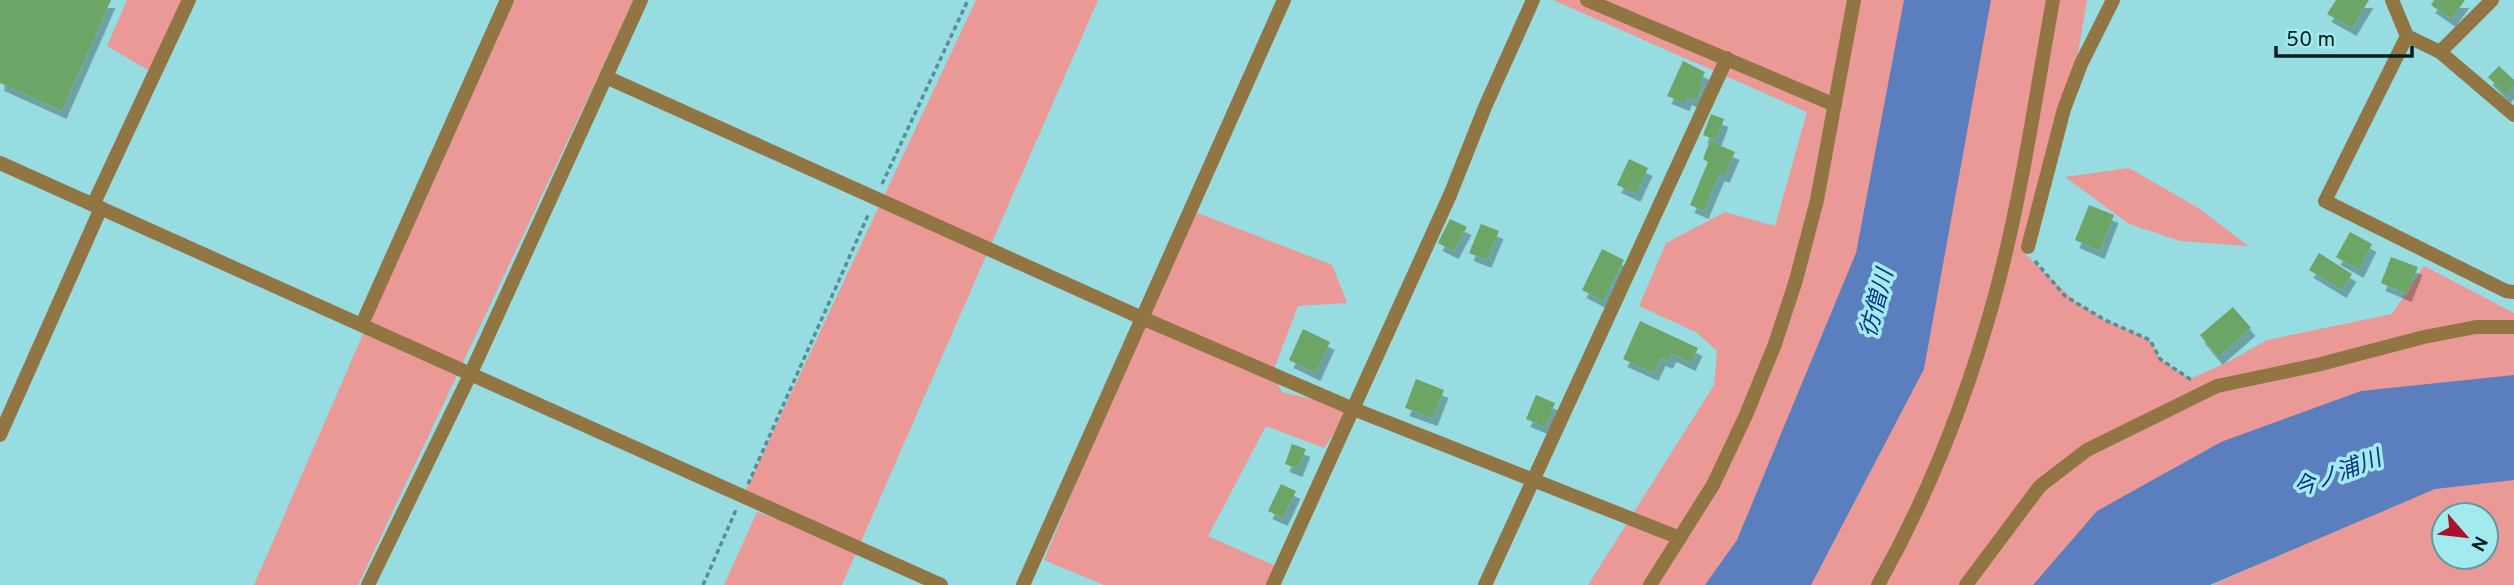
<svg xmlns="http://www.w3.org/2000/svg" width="2514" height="585" viewBox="0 0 2514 585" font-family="Overpass,'Noto Sans JP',sans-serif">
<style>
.green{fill:#ea9996;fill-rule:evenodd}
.water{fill:#5a7ebe}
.building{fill:#6da566;filter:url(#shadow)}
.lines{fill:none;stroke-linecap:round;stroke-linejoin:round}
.path{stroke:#588d91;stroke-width:3.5;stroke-dasharray:5 3.5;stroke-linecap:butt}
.minor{stroke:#917644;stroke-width:14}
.tertiary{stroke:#917644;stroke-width:14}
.labels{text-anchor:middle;stroke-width:7;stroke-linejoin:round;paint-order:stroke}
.water-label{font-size:23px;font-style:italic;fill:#0b3481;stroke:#a3eaef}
</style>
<defs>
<filter id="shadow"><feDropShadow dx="4.5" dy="8" stdDeviation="0" flood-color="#0004"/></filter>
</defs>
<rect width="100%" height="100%" fill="#96dce1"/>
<g class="green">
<polygon points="127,0 189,0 155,74 107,46"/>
<polygon points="508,0 634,0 358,585 254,585"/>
<polygon points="976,0 1098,0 842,585 724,585 757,512 845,544 743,496"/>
<path d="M1553,0H2087L2078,53L2023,252L2077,303L2105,320L2150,340L2160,359L2190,379L2230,361L2267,340L2392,314L2424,266L2514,313V585H2212L2289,551L2039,585H1588L1714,385L1717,351L1696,332L1639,306L1666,243L1725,212L1775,226L1807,112ZM2444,515H2486V557H2444Z"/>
<polygon points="2129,168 2200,209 2248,246 2180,241 2129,224 2065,177"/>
<polygon points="1190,210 1332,265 1347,303 1298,306 1272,374 1282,392 1351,408 1324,448 1266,426 1208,536 1280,568 1271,585 1104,585 1044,560"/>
</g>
<g class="water">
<polygon points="1904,0 1991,0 1924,369 1811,585 1705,585 1737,540 1856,253"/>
<polygon points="2514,375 2514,480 2435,489 2210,585 2033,585 2097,511 2221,442 2361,391"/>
</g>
<g class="building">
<polygon points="0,0 111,0 62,111 0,83"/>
<polygon points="2336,0 2369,0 2352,28 2327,14"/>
<polygon points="2434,0 2465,0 2451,19 2431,5"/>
<polygon points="1683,61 1705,72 1700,84 1703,85 1696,101 1687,97 1685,103 1667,96"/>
<polygon points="2499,66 2514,80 2514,86 2506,95 2488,77"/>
<polygon points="1711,114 1724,119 1716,140 1703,135"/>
<polygon points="1710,141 1735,152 1725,175 1720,173 1704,211 1690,205 1708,162 1703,159"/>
<polygon points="1629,159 1648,168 1636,194 1617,185"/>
<polygon points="2089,205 2114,215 2100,251 2075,240"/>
<polygon points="1450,219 1467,227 1454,251 1438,243"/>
<polygon points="1481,224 1499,231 1487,260 1469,253"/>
<polygon points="2350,232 2372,244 2359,270 2336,257"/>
<polygon points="1602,249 1624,260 1603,301 1582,290"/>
<polygon points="2319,253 2352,274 2342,290 2309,270"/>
<polygon points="2391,257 2418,267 2407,294 2381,283"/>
<polygon points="2233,307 2251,328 2218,357 2200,335"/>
<polygon points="1640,321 1698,348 1691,363 1672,354 1668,361 1661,358 1654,373 1623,359"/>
<polygon points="1303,329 1330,342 1316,373 1289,360"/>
<polygon points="1416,379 1444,390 1433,418 1405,408"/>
<polygon points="1536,395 1555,403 1545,427 1526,419"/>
<polygon points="1292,444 1306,449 1298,469 1285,464"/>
<polygon points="1281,484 1296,491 1283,518 1268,511"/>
</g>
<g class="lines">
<g class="path">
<polyline points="882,184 968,0"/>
<polyline points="2035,261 2065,296 2105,320 2150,340 2160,359 2190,379 2193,379"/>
<polyline points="748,484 869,213"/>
<polyline points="703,585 736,510"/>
</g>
<g class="minor">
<polyline points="1587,0 1835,105"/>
<polyline points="2392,0 2407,36 2325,201 2506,291 2514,292"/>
<polyline points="2407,36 2440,52 2514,115"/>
<polyline points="2440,52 2492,0"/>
<polyline points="606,77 1142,318 1351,408 1680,538"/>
<polyline points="93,205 189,0"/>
<polyline points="2028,247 2064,109 2081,64 2113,0"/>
<polyline points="362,324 507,0"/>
<polyline points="0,435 101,208"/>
<polyline points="1023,585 1284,0"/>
<polyline points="1273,585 1450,195 1485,107 1533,0"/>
<polyline points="1485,585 1727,58"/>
<polyline points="1650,585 1713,485 1746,415 1775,344 1796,280 1817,200 1854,0"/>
<path d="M1878,585C1928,496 1967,397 1994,299C2021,201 2035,99 2053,0"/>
<polyline points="1966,585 2040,486 2087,450 2217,386 2317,365 2424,337 2476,327 2514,327"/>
</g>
<g class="tertiary">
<polyline points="0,163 941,585"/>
<polyline points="368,585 470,375 641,0"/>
</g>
</g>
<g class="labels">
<g class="water-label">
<text transform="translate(1876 303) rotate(-75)" y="8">彷僧川</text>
<text transform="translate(2337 473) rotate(-21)" y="8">今ノ浦川</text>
</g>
</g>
<g transform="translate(2465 536) rotate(118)"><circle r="33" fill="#a3eaef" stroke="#63999d" stroke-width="2"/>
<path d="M0-5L12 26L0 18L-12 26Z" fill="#a91229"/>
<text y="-10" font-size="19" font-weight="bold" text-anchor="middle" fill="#022022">N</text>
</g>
<path d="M2276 46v10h136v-10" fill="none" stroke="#022022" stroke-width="3.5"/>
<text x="2286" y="46" font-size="21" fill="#022022" stroke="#a3eaef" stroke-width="5" paint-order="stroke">50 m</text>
</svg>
